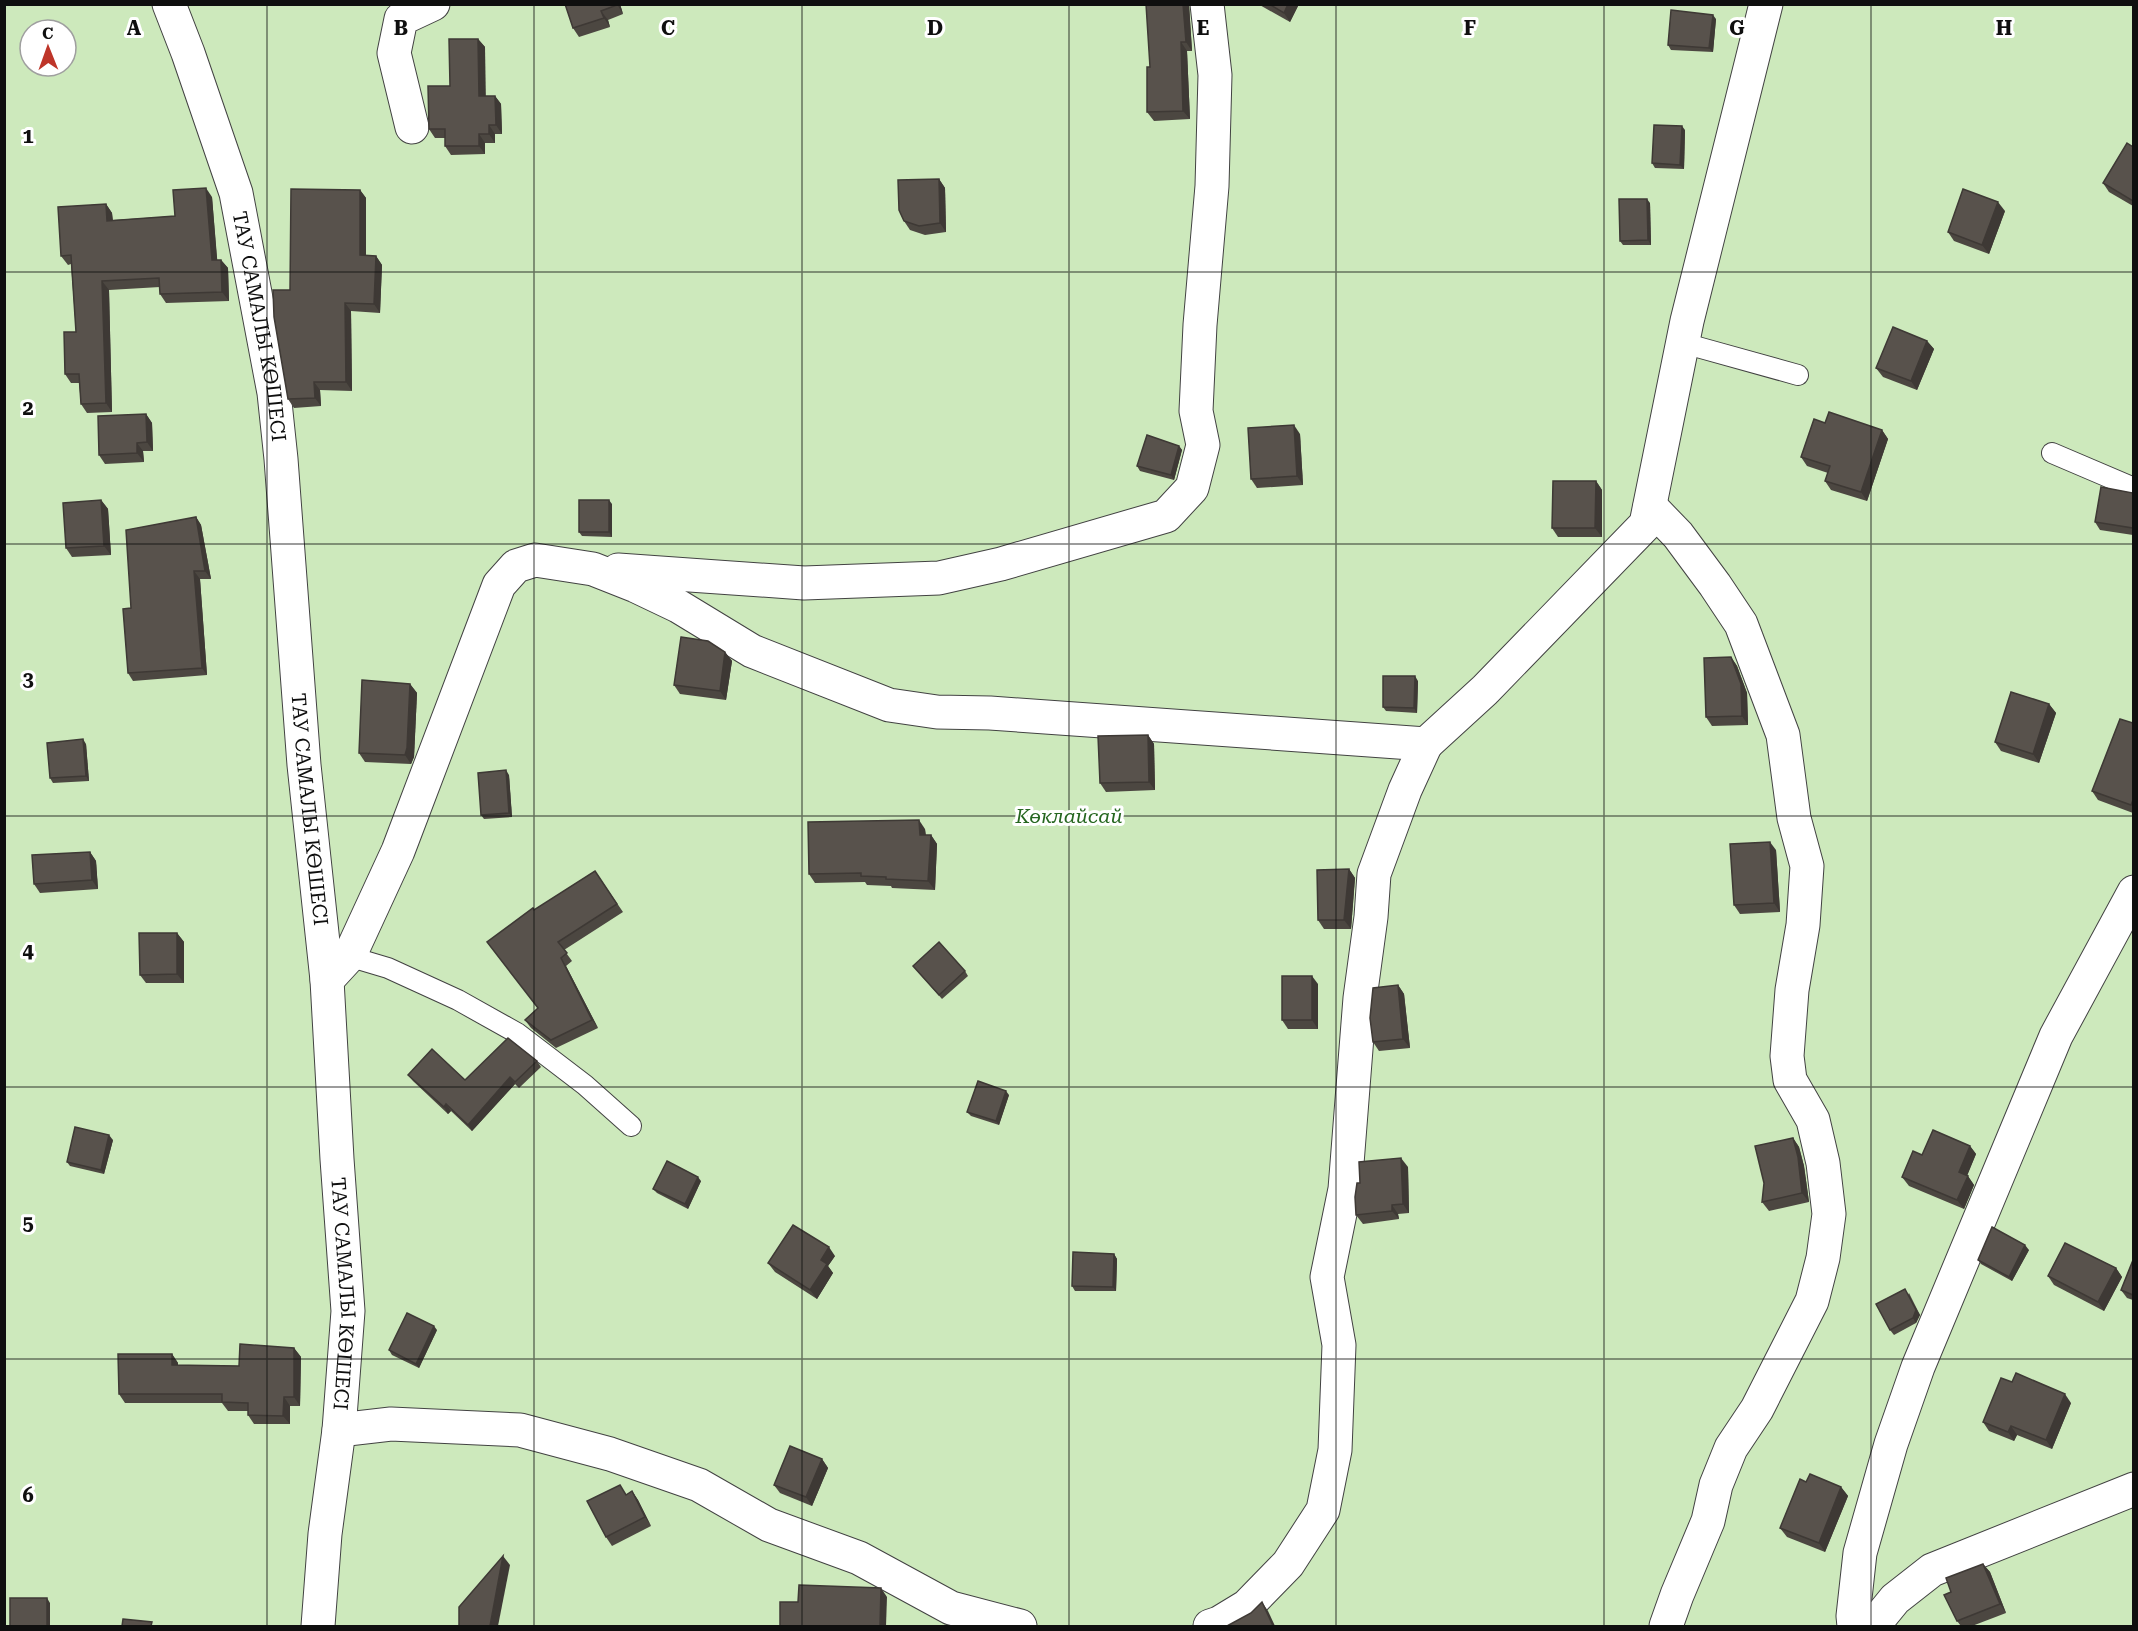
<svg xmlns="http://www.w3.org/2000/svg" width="2138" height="1631" viewBox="0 0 2138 1631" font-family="'Roboto Serif',serif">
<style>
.green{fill:#cde9bc;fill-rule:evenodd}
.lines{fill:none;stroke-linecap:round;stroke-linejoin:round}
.service-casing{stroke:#424242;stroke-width:22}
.minor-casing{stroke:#424242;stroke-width:35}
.tertiary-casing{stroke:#424242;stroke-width:35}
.service{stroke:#fff;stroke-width:20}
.minor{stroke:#fff;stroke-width:33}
.tertiary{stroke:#fff;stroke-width:33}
.wall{fill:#4c4741}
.shaded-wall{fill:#3e3935}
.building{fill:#58524c;stroke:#3e3935;stroke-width:1.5}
.grid{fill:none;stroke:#0f0f0f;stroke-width:1.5;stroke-opacity:0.55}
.labels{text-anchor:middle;stroke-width:6;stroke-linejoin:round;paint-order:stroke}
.street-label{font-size:20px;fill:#0f0f0f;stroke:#fff}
.park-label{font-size:20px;font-style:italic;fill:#266720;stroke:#fff}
.grid-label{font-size:20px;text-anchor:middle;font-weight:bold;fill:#0f0f0f;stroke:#fff;stroke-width:6;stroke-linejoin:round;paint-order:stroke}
</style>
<rect width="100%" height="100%" fill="#fffef2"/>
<path class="green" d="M5,5H2133V1626H5ZM30,30H66V66H30Z"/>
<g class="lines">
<g class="service-casing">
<g id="service">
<polyline points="1683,343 1798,375"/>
<polyline points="2052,453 2134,488"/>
<polyline points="341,954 388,968 458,1000 517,1033 585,1085 631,1126"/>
</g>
</g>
<g class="minor-casing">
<g id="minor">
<polyline points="412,127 394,53 401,19 433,4"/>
<polyline points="1650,506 1678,535 1715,585 1741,624 1783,735 1794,818 1807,866 1803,925 1792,990 1787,1056 1790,1080 1813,1120 1823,1163 1829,1214 1823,1258 1812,1301 1757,1409 1731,1448 1716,1485 1708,1521 1677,1595 1666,1626"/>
<polyline points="618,570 804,583 939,578 1001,564 1166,516 1192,488 1203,445 1196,411 1200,325 1212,186 1215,75 1207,4"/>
<polyline points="327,980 350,955 398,851 499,585 516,566 535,560 593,569 636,586 678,606 752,651 889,705 937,712 990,713 1426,744 1485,690 1646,524 1687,321 1766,4"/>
<polyline points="339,1430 391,1424 520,1430 610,1454 699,1485 769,1525 859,1558 951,1608 1020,1626"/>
<polyline points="1210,1626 1219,1623 1247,1606 1288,1564 1323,1510 1335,1450 1339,1345 1327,1277 1345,1189 1360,998 1371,917 1374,874 1405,790 1426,744"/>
<polyline points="1854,1626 1853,1616 1860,1553 1891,1444 1918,1367 2056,1036 2134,892"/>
</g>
</g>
<g class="tertiary-casing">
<g id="tertiary">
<path id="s1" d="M169,4L188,53L236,193L274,393L281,459L304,765L327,980L337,1159L348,1311L339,1430L325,1534L318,1626"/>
<polyline points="1873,1626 1895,1599 1932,1570 2134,1489"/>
</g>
</g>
<use href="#service" class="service"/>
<use href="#minor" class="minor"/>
<use href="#tertiary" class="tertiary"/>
</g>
<g class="wall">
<polygon points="565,4 620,4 623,14 608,20 610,27 579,37 573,28"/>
<polygon points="1189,4 1192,51 1187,51 1190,119 1154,121 1147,112 1150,67"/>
<polygon points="1258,4 1299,4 1290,22"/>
<polygon points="1716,19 1713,52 1671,50 1668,45"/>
<polygon points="478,39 485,47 485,96 495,96 501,104 502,134 495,134 495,143 485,143 485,154 451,155 445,146 445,138 435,138 429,129 450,86"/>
<polygon points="1685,130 1684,169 1655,168 1652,163"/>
<polygon points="2133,147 2133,206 2109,192 2103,183"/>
<polygon points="939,179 945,188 946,232 925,235 910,230 904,221"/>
<polygon points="360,190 366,198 366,256 376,256 382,265 380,313 351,311 352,391 320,390 321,406 294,408 288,399"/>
<polygon points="212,197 217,260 221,260 228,268 229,301 166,303 160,294 160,287 109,290 112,412 87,413 81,404 79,383 71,383 65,374 76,332 71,264 68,265 61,256 106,204 112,213 113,220 175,216"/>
<polygon points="1650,203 1651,245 1623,245 1620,241"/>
<polygon points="2005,211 1989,254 1954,241 1948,232"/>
<polygon points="1927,341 1934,349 1917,390 1883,377 1876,368"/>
<polygon points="146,414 152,423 153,451 143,451 144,462 105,464 99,455"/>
<polygon points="1825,423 1882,430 1888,439 1867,501 1831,490 1825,481 1828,473 1807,466 1801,457"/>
<polygon points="1300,434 1303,485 1257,488 1251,479"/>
<polygon points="1179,446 1182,450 1174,480 1140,471 1137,466"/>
<polygon points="1596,481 1602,490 1602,537 1558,537 1552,528"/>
<polygon points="2133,493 2133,535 2100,530 2095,522"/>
<polygon points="101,500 108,509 111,555 72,557 66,548"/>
<polygon points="612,504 612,537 582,536 579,532"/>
<polygon points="196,517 201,525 211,579 200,579 207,675 133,681 128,673 131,608"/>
<polygon points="725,652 732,661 726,700 680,694 674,685"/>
<polygon points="1731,657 1737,666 1747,693 1748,725 1712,726 1706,717"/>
<polygon points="1418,681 1417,713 1386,711 1383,707"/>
<polygon points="410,684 417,693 414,757 411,764 365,762 359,753"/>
<polygon points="2049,704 2056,713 2039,763 2001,751 1995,742"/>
<polygon points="2133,723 2133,813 2098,800 2092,791"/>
<polygon points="1148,735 1154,744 1155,790 1106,792 1100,783"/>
<polygon points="86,744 89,781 53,783 50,778"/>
<polygon points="509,775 512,817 484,819 481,815"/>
<polygon points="925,829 926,835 931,835 937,844 935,890 892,888 891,886 867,885 865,882 815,883 809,874"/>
<polygon points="1776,850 1780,912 1740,914 1734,905"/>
<polygon points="90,852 96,861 98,889 40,893 34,884"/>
<polygon points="1349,869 1355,878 1351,929 1324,929 1318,920"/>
<polygon points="595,871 623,912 564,950 572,961 566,966 598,1028 556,1048 531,1028 525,1020 537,1009 534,910"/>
<polygon points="177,933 184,942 184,983 146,983 140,975"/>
<polygon points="913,966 965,971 968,976 942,999"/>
<polygon points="1318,984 1318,1029 1288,1029 1282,1020"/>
<polygon points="1398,985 1404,994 1410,1048 1379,1051 1373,1042"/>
<polygon points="537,1061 541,1067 519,1088 515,1084 472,1131 451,1111 448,1114 413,1081 408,1075 465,1080"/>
<polygon points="1009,1095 999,1125 971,1116 967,1112"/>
<polygon points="1793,1138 1799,1147 1804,1166 1809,1202 1769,1211 1762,1202"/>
<polygon points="113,1140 104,1174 70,1166 67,1162"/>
<polygon points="1970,1146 1976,1154 1967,1175 1974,1185 1964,1209 1909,1186 1902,1177 1922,1155"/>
<polygon points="1408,1167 1409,1213 1398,1214 1399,1219 1363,1224 1356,1215 1360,1183"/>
<polygon points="701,1181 688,1209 657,1193 653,1189"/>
<polygon points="2029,1250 2012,1281 1981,1264 1978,1260"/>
<polygon points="1114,1254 1117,1259 1116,1291 1075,1291 1072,1286"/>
<polygon points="835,1256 828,1266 833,1273 817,1299 775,1272 768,1263"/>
<polygon points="2133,1260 2133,1300 2127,1298 2121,1290"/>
<polygon points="2116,1268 2122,1277 2104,1311 2054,1285 2048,1276"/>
<polygon points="1909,1293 1920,1315 1916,1323 1894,1335 1890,1330"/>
<polygon points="437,1330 419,1368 392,1355 389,1350"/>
<polygon points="294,1348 301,1357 300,1406 290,1406 290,1424 254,1424 248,1415 248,1411 228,1411 222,1403 125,1403 119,1394 172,1354 178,1363 178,1365 239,1366"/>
<polygon points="2071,1403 2052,1449 2017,1435 2014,1441 1989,1431 1983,1422"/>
<polygon points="822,1459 828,1468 812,1506 780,1493 774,1485"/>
<polygon points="1806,1482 1841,1487 1848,1496 1825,1552 1787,1537 1780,1528"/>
<polygon points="632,1491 638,1500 651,1526 612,1546 606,1537 627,1494"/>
<polygon points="1983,1564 1990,1572 2006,1613 1972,1626 1961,1626 1957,1621 1951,1592"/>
</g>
<g class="shaded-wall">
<polygon points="617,4 620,4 623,14"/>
<polygon points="1183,4 1189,4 1192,51 1186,42"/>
<polygon points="1288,4 1299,4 1290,22 1284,13"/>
<polygon points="601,11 608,20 610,27 604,18"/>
<polygon points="1713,15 1716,19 1713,52 1709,48"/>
<polygon points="478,39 485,47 486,105 479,96"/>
<polygon points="1181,42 1187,51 1190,119 1183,111"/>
<polygon points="495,96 501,104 502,134 496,125"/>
<polygon points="489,125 495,134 495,143 489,134"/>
<polygon points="1682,126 1685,130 1684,169 1680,165"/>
<polygon points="479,134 485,143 485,154 479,146"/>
<polygon points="939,179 945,188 946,232 940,223"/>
<polygon points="206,188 212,197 218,269 212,260"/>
<polygon points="360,190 366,198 366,264 360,255"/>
<polygon points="1647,199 1650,203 1651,245 1648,240"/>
<polygon points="1998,202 2005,211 1989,254 1982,245"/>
<polygon points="106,204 112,213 113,230 107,221"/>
<polygon points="376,256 382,265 380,313 374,304"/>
<polygon points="221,260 228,268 229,301 222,292"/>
<polygon points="102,281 109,290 112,412 106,403"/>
<polygon points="345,303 351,311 352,391 346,382"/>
<polygon points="1927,341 1934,349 1917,390 1911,381"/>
<polygon points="314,382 320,390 321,406 315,398"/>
<polygon points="146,414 152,423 153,451 147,442"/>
<polygon points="1294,425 1300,434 1303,485 1297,476"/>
<polygon points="1882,430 1888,439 1867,501 1861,492"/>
<polygon points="137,443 143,451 144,462 137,453"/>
<polygon points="1179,446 1182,450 1174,480 1171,475"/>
<polygon points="1596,481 1602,490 1602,537 1595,528"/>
<polygon points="101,500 108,509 111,555 104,546"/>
<polygon points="609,500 612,504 612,537 609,532"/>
<polygon points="196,517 201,525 211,579 205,571"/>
<polygon points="194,571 200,579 207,675 202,668"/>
<polygon points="725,652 732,661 726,700 720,691"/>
<polygon points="1731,657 1737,666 1747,693 1748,725 1742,716"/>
<polygon points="1415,676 1418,681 1417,713 1414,708"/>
<polygon points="410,684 417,693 414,757 411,764 405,755"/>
<polygon points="2049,704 2056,713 2039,763 2033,754"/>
<polygon points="1148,735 1154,744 1155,790 1149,782"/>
<polygon points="83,739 86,744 89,781 86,776"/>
<polygon points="506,770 509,775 512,817 509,813"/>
<polygon points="919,820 925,829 926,844 920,835"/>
<polygon points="931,835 937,844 935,890 928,881"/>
<polygon points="1770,842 1776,850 1780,912 1774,903"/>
<polygon points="90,852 96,861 98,889 92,880"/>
<polygon points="1349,869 1355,878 1351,929 1344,920"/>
<polygon points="177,933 184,942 184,983 177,974"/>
<polygon points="561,958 566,966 598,1028 592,1020"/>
<polygon points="1312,976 1318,984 1318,1029 1312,1020"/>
<polygon points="1398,985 1404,994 1410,1048 1403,1039"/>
<polygon points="510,1077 515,1084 472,1131 468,1125"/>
<polygon points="1006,1091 1009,1095 999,1125 996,1121"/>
<polygon points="446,1104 451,1111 448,1114 444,1107"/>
<polygon points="109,1135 113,1140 104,1174 101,1170"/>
<polygon points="1793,1138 1799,1147 1804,1166 1809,1202 1802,1193"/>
<polygon points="1970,1146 1976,1154 1965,1181 1959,1172"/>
<polygon points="1401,1158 1408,1167 1409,1213 1403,1204"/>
<polygon points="1968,1176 1974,1185 1964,1209 1957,1200"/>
<polygon points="698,1177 701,1181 688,1209 685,1204"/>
<polygon points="1392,1205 1398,1214 1399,1219 1392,1211"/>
<polygon points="2025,1245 2029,1250 2012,1281 2009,1277"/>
<polygon points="829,1247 835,1256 828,1266 833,1273 817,1299 810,1290 821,1260"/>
<polygon points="1114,1254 1117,1259 1116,1291 1113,1287"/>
<polygon points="2116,1268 2122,1277 2104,1311 2098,1302"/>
<polygon points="1905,1289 1920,1315 1916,1323 1913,1318"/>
<polygon points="434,1326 437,1330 419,1368 416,1364"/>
<polygon points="294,1348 301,1357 300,1406 294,1397"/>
<polygon points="172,1354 178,1363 178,1374 172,1365"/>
<polygon points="2065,1394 2071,1403 2052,1449 2046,1440"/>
<polygon points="284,1397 290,1406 290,1424 283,1416"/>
<polygon points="2011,1426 2017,1435 2014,1441 2008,1432"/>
<polygon points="822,1459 828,1468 812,1506 806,1497"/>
<polygon points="1841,1487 1848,1496 1825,1552 1819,1543"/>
<polygon points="632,1491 638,1500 651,1526 645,1517"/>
<polygon points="503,1556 510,1565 498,1626 490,1626"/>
<polygon points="1983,1564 1990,1572 2006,1613 2000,1604"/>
<polygon points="881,1588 887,1597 886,1626 880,1626"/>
<polygon points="47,1598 50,1603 50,1626 47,1626"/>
<polygon points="1262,1602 1268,1611 1275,1626 1273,1626"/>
</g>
<g class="building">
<polygon points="565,4 617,4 617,5 601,11 604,18 573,28"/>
<polygon points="1146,4 1183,4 1186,42 1181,42 1183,111 1147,112 1147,67 1150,67"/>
<polygon points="1269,4 1288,4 1284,13"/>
<polygon points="1671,10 1713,15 1709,48 1668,45"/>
<polygon points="449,39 478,39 479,96 495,96 496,125 489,125 489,134 479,134 479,146 445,146 445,129 429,129 428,86 450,86"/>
<polygon points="1654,125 1682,126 1680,165 1652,163"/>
<polygon points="2127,143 2133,147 2133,201 2103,183"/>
<polygon points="939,179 940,223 919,226 904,221 899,210 898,180"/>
<polygon points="206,188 212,260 221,260 222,292 160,294 159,278 102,281 106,403 81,404 79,374 65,374 64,332 76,332 71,255 61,256 58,207 106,204 107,221 175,216 173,190"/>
<polygon points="291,189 360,190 360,255 376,256 374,304 345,303 346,382 314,382 315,398 288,399 274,317 273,290 290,290"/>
<polygon points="1963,189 1998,202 1982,245 1948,232"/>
<polygon points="1619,199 1647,199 1648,240 1620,241"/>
<polygon points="1893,327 1927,341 1911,381 1876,368"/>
<polygon points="1829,412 1882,430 1861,492 1825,481 1830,466 1801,457 1814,419 1825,423"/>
<polygon points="146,414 147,442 137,443 137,453 99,455 98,416"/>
<polygon points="1294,425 1297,476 1251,479 1248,428"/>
<polygon points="1147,435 1179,446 1171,475 1137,466"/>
<polygon points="1553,481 1596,481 1595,528 1552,528"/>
<polygon points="2101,487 2133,493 2133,528 2095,522"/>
<polygon points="101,500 104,546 66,548 63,503"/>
<rect x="579" y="500" width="30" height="32"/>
<polygon points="196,517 205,571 194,571 202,668 128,673 123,609 131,608 126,530"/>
<polygon points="681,637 708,641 725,652 720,691 674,685"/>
<polygon points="1731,657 1741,684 1742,716 1706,717 1704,658"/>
<polygon points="1383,676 1415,676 1414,708 1383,707"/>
<polygon points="362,680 410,684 407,748 405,755 359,753"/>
<polygon points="2011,692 2049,704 2033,754 1995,742"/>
<polygon points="2120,719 2133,723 2133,800 2131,805 2092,791"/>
<polygon points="1148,735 1149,782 1100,783 1098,736"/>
<polygon points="83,739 86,776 50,778 47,743"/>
<polygon points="506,770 509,813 481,815 478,773"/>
<polygon points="919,820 920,835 931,835 928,881 886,879 886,877 861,876 861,873 809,874 808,822"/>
<polygon points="1770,842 1774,903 1734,905 1730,844"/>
<polygon points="90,852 92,880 34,884 32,855"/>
<polygon points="1349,869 1344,920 1318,920 1317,870"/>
<polygon points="595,871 617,904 558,942 567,953 561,958 592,1020 551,1040 525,1020 538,1008 487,942 533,908 534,910"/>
<polygon points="139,933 177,933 177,974 140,975"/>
<polygon points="939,942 965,971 939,995 913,966"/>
<rect x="1282" y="976" width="30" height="44"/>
<polygon points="1398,985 1403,1039 1373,1042 1370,1018 1373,988"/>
<polygon points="508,1038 537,1061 515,1082 510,1077 468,1125 446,1104 444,1107 408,1075 432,1049 465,1080"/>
<polygon points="978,1081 1006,1091 996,1121 967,1112"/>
<polygon points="75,1127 109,1135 101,1170 67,1162"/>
<polygon points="1933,1130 1970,1146 1959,1172 1968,1176 1957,1200 1902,1177 1913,1151 1922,1155"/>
<polygon points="1793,1138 1798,1157 1802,1193 1762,1202 1764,1183 1755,1146"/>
<polygon points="1401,1158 1403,1204 1392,1205 1392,1211 1356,1215 1355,1197 1357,1183 1360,1183 1359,1162"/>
<polygon points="667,1161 698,1177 685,1204 653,1189"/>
<polygon points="793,1225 829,1247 821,1260 827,1264 810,1290 768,1263"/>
<polygon points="1992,1227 2025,1245 2009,1277 1978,1260"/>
<polygon points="2065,1243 2116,1268 2098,1302 2048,1276"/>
<polygon points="1073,1252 1114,1254 1113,1287 1072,1286"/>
<polygon points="2133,1260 2133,1295 2121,1290"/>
<polygon points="1905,1289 1916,1310 1913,1318 1890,1330 1876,1304"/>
<polygon points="407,1313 434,1326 416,1364 389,1350"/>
<polygon points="240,1344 294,1348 294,1397 284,1397 283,1416 248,1415 248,1403 222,1402 222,1394 119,1394 118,1354 172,1354 172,1365 239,1366"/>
<polygon points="2016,1373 2065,1394 2046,1440 2011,1426 2008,1432 1983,1422 2001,1378 2012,1382"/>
<polygon points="790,1446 822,1459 806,1497 774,1485"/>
<polygon points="1810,1474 1841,1487 1819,1543 1780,1528 1800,1479 1806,1482"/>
<polygon points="620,1485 626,1495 632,1491 645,1517 606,1537 587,1501"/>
<polygon points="503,1556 490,1626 459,1626 459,1607"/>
<polygon points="1983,1564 2000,1604 1957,1621 1944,1595 1951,1592 1946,1578"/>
<polygon points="799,1585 881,1588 880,1626 780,1626 780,1602 798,1602"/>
<rect x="10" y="1598" width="37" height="28"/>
<polygon points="1262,1602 1273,1626 1227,1626 1251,1613"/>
<polygon points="123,1619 152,1622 151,1626 122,1626"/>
</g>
<path class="grid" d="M267,4V1626M534,4V1626M802,4V1626M1069,4V1626M1336,4V1626M1604,4V1626M1871,4V1626M4,272H2134M4,544H2134M4,816H2134M4,1087H2134M4,1359H2134"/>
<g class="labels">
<g class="street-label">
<text dy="7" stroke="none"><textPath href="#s1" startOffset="336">ТАУ САМАЛЫ КӨШЕСІ</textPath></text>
<text dy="7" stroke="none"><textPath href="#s1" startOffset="822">ТАУ САМАЛЫ КӨШЕСІ</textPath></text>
<text dy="7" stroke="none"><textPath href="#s1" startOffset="1308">ТАУ САМАЛЫ КӨШЕСІ</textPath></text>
</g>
<g class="park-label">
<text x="1069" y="823">Көклайсай</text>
</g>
</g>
<g class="grid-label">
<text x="134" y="35">A</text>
<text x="401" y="35">B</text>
<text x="668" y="35">C</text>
<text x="935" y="35">D</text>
<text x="1203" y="35">E</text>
<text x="1470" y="35">F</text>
<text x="1737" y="35">G</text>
<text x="2004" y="35">H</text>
<text x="28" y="143">1</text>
<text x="28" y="415">2</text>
<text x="28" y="686">3</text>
<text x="28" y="958">4</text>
<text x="28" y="1230">5</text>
<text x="28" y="1502">6</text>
</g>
<rect width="2138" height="1631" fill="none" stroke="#0f0f0f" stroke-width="12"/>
<g transform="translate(48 48) rotate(359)"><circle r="28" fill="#ffffff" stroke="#9f9f9f" stroke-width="1.5"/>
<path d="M0-4.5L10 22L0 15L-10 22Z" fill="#be3529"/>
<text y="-9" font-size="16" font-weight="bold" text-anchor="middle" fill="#0f0f0f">С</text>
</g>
</svg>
